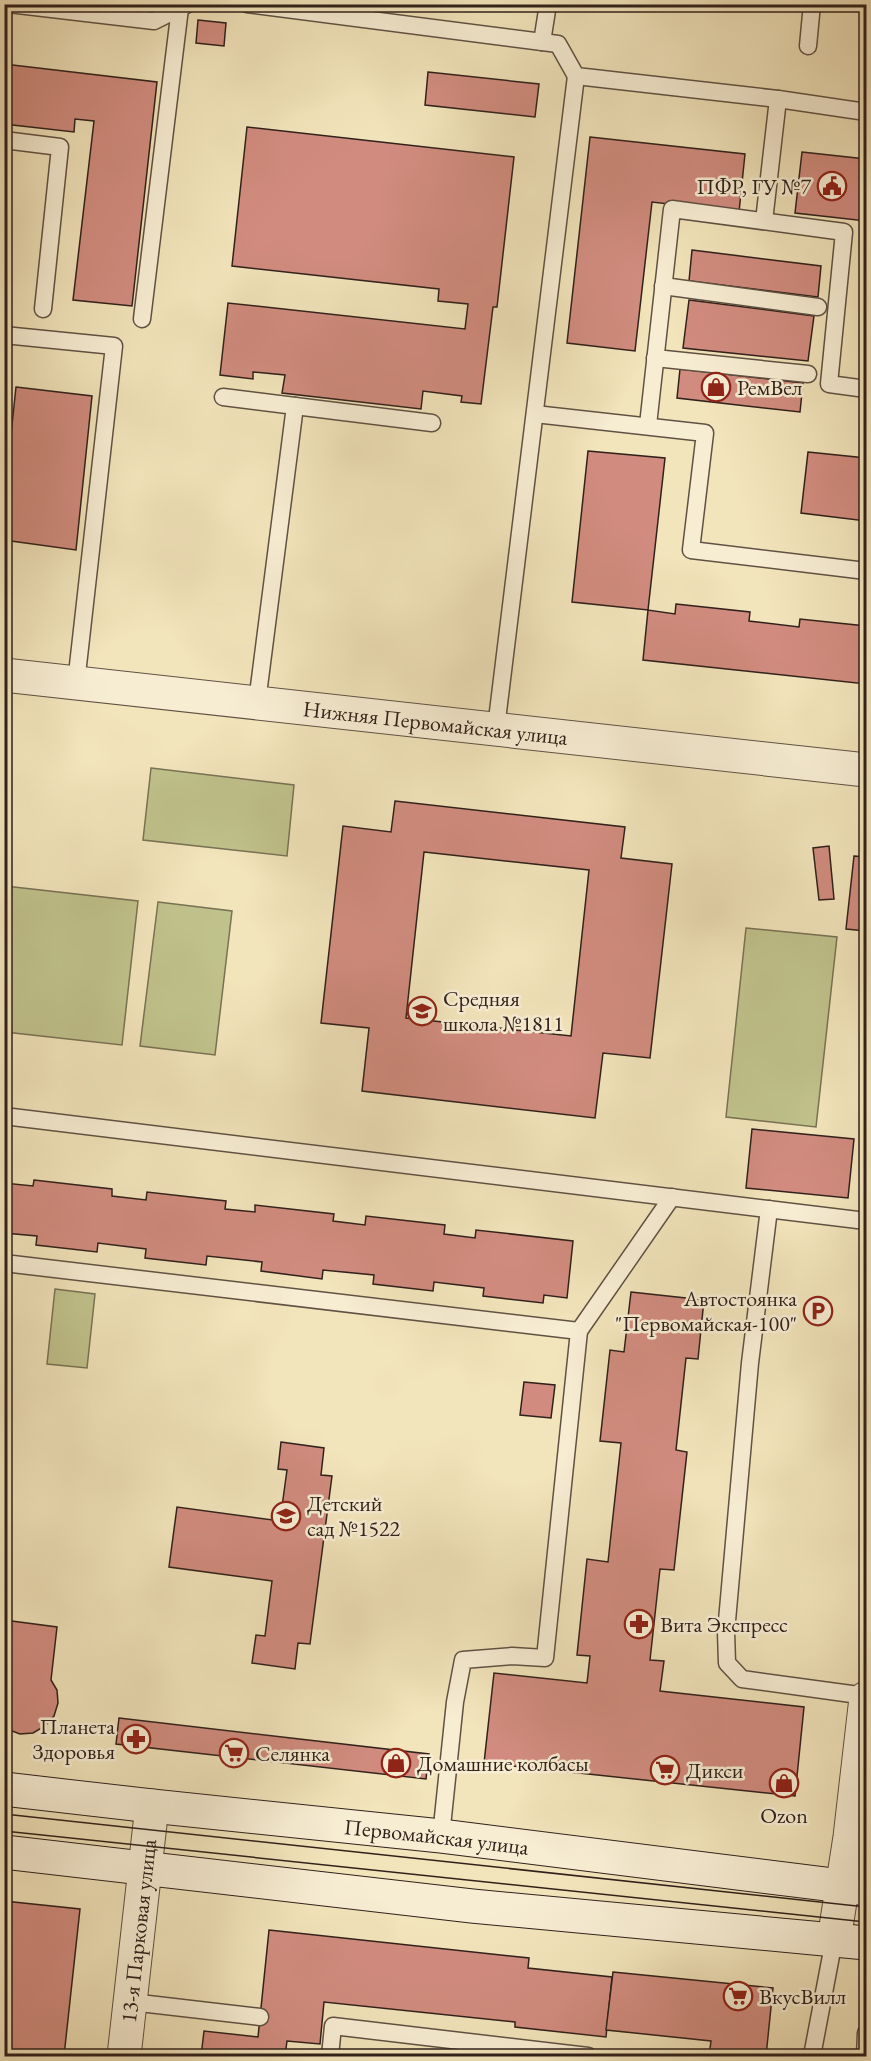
<svg xmlns="http://www.w3.org/2000/svg" width="871" height="2061" viewBox="0 0 871 2061" font-family="'EB Garamond',serif">
<style>
.green{fill:#c0c28c;stroke:#787254;stroke-width:1.5}
.building{fill:#d18c7f;stroke:#30211b;stroke-width:1.5;fill-rule:evenodd}
.lines{fill:none;stroke-linecap:round;stroke-linejoin:round}
.service-casing{stroke:#605243;stroke-width:19}
.minor-casing{stroke:#605243;stroke-width:35}
.secondary-casing{stroke:#30211b;stroke-width:35}
.service{stroke:#f7edd3;stroke-width:16}
.minor{stroke:#f7edd3;stroke-width:33}
.secondary{stroke:#f7edd3;stroke-width:33}
.tram{stroke:#30211b;stroke-width:1.5}
.labels{text-anchor:middle;stroke-width:5;stroke-linejoin:round;paint-order:stroke}
.poi-label{font-size:22px;fill:#30211b;stroke:#f7edd3;text-anchor:start}
.street-label{font-size:22px;fill:#30211b;stroke:#f7edd3}
</style>
<rect width="100%" height="100%" fill="#f2e4bb"/>
<filter id="stains"><feTurbulence type="fractalNoise" baseFrequency=".00333" numOctaves="4"/><feColorMatrix values="0 0 0 0 .2 0 0 0 0 .09 0 0 0 0 .02 0 0 0 .5 -.17"/></filter>
<radialGradient id="worn" r=".72"><stop offset=".6" stop-color="#630" stop-opacity="0"/><stop offset="1" stop-color="#630" stop-opacity=".3"/></radialGradient>
<g class="green">
<polygon points="151,768 294,785 287,856 143,840"/>
<polygon points="5,886 138,901 122,1045 5,1032"/>
<polygon points="158,902 232,911 215,1055 140,1046"/>
<polygon points="746,928 837,937 816,1127 726,1117"/>
<polygon points="55,1289 95,1294 87,1368 47,1364"/>
</g>
<g class="building">
<polygon points="198,20 226,23 224,46 196,43"/>
<polygon points="4,64 157,82 132,306 73,300 94,121 75,119 74,132 4,124"/>
<polygon points="428,72 539,84 535,117 425,105"/>
<polygon points="247,127 514,157 497,307 493,307 481,404 461,402 462,396 423,391 421,409 282,393 285,375 253,372 253,379 220,375 228,303 465,329 468,304 438,301 439,289 232,266"/>
<polygon points="590,137 745,154 739,212 652,202 635,351 567,343"/>
<polygon points="802,152 866,159 866,221 795,213"/>
<polygon points="692,250 821,266 818,297 689,281"/>
<polygon points="689,300 814,316 808,361 683,348"/>
<polygon points="866,332 866,377 862,376"/>
<polygon points="680,369 803,383 800,412 677,398"/>
<polygon points="16,387 92,396 76,550 4,540 4,500"/>
<polygon points="588,451 665,458 648,610 572,602"/>
<polygon points="808,452 866,458 866,521 801,513"/>
<polygon points="676,604 750,612 749,621 799,627 800,619 866,626 866,684 643,660 648,610 675,614"/>
<path d="M395,801L625,827L621,858L672,864L650,1058L603,1053L595,1118L362,1091L369,1028L321,1023L343,826L391,832ZM424,852L589,870L571,1036L406,1018Z"/>
<polygon points="829,846 834,899 819,900 813,848"/>
<polygon points="854,856 866,857 866,931 846,929"/>
<polygon points="752,1129 854,1139 848,1198 746,1188"/>
<polygon points="34,1180 112,1189 112,1196 146,1200 147,1192 226,1201 225,1209 255,1212 255,1205 334,1214 333,1221 365,1225 366,1216 445,1225 444,1234 475,1238 476,1230 573,1241 567,1298 544,1295 543,1303 483,1296 484,1288 434,1282 433,1291 416,1289 373,1284 374,1275 323,1270 322,1279 261,1271 262,1262 207,1256 206,1265 145,1258 146,1249 98,1243 97,1252 36,1245 37,1236 4,1233 4,1183 33,1186"/>
<polygon points="631,1292 704,1300 698,1359 686,1358 676,1450 687,1452 674,1570 660,1569 650,1660 664,1661 660,1691 804,1707 795,1796 484,1763 494,1673 587,1683 590,1656 577,1655 587,1559 608,1562 621,1443 600,1441 610,1350 624,1352"/>
<polygon points="524,1382 555,1385 551,1418 520,1415"/>
<polygon points="281,1442 324,1448 321,1475 332,1476 310,1644 298,1643 295,1669 252,1663 256,1635 265,1636 272,1581 169,1567 177,1507 280,1521 287,1470 278,1469"/>
<polygon points="4,1620 57,1627 51,1680 57,1690 58,1703 54,1716 45,1726 33,1733 20,1734 4,1728"/>
<polygon points="119,1718 429,1754 426,1779 116,1744"/>
<polygon points="4,1901 80,1909 64,2056 4,2056"/>
<polygon points="269,1930 529,1958 528,1968 612,1977 606,2037 515,2027 515,2022 324,2002 320,2044 287,2041 285,2056 201,2056 204,2031 258,2037"/>
<polygon points="613,1972 773,1988 766,2056 709,2056 711,2041 606,2030"/>
</g>
<g class="lines">
<g class="service-casing">
<g id="service">
<polyline points="9,4 154,21 186,5"/>
<polyline points="247,4 558,44 576,76 778,99 866,112"/>
<polyline points="542,42 548,4"/>
<polyline points="808,46 812,4"/>
<polyline points="4,140 60,147 43,309"/>
<polyline points="764,221 778,99"/>
<polyline points="663,286 818,307"/>
<polyline points="142,319 180,8"/>
<polyline points="4,335 114,346 76,683"/>
<polyline points="655,358 808,374"/>
<polyline points="223,397 295,406"/>
<polyline points="535,414 705,433 691,550 866,571"/>
<polyline points="648,425 672,209 844,232 829,384 866,389"/>
<polyline points="257,702 295,406 432,423"/>
<polyline points="496,728 576,76"/>
<polyline points="4,1116 866,1221"/>
<polyline points="769,1209 750,1363 726,1632 727,1663 742,1679 866,1696"/>
<polyline points="4,1263 579,1331 545,1658 512,1656 463,1660 455,1702 441,1836"/>
<polyline points="579,1331 672,1197"/>
<polyline points="131,2002 260,2017"/>
<polyline points="330,2056 333,2026 588,2056"/>
<polyline points="812,2056 834,1940"/>
<polyline points="865,2056 866,2033"/>
</g>
</g>
<g class="minor-casing">
<g id="minor">
<path id="s1" d="M4,675L866,770"/>
<polyline points="834,1940 850,1837 866,1698"/>
<path id="s2" d="M124,2056L152,1806"/>
</g>
</g>
<g class="secondary-casing">
<g id="secondary">
<path id="s3" d="M4,1789L152,1806L441,1836L866,1889"/>
<polyline points="4,1852 472,1906 866,1943"/>
</g>
</g>
<use href="#service" class="service"/>
<use href="#minor" class="minor"/>
<use href="#secondary" class="secondary"/>
<g class="tram">
<polyline points="4,1814 866,1907"/>
<polyline points="4,1831 866,1922"/>
</g>
</g>
<defs>
<g id="civic-ring" transform="scale(1.5)"><circle r="9.5" fill="#f7edd3" stroke="#8f2418" stroke-width="1.5"/><path d="M-.6-6.5H3V-4.5H.6V-3L4-1V1h2V6H-6V1h2V-1L-.6-3ZM-1.2 2.5V6h2.4V2.5Z" fill="#8f2418"/></g>
<g id="shop-ring" transform="scale(1.5)"><circle r="9.5" fill="#f7edd3" stroke="#8f2418" stroke-width="1.5"/><path d="M-5-2.5h2.3a2.7 3.5 0 0 1 5.4 0H5L5.5 6h-11ZM-1.5-2.5h3a1.5 2.3 0 0 0-3 0Z" fill="#8f2418"/></g>
<g id="school-ring" transform="scale(1.5)"><circle r="9.5" fill="#f7edd3" stroke="#8f2418" stroke-width="1.5"/><path d="M0-5L7-2L0 1L-7-2ZM-4 1L0 2.5L4 1V4Q0 6-4 4Z" fill="#8f2418"/></g>
<g id="parking-ring" transform="scale(1.5)"><circle r="9.5" fill="#f7edd3" stroke="#8f2418" stroke-width="1.5"/><path d="M-3.5-5.5H1a3.5 3.5 0 0 1 0 7H-1V5.5H-3.5ZM-1-3.4V-.6H.8a1.4 1.4 0 0 0 0-2.8Z" fill="#8f2418"/></g>
<g id="pharmacy-ring" transform="scale(1.5)"><circle r="9.5" fill="#f7edd3" stroke="#8f2418" stroke-width="1.5"/><path d="M-2-6h4v4h4v4h-4v4h-4v-4h-4v-4h4Z" fill="#8f2418"/></g>
<g id="supermarket-ring" transform="scale(1.5)"><circle r="9.5" fill="#f7edd3" stroke="#8f2418" stroke-width="1.5"/><path d="M-6-5.5h2.5l.6 2H6L4.5 2H-2.5L-4.4-4H-6ZM-1.5 3.2a1.3 1.3 0 1 0 .1 0ZM3 3.2a1.3 1.3 0 1 0 .1 0Z" fill="#8f2418"/></g>
</defs>
<g fill-rule="evenodd">
<use href="#civic-ring" x="832" y="186"/>
<use href="#shop-ring" x="716" y="387"/>
<use href="#school-ring" x="422" y="1011"/>
<use href="#parking-ring" x="818" y="1311"/>
<use href="#school-ring" x="286" y="1516"/>
<use href="#pharmacy-ring" x="639" y="1624"/>
<use href="#pharmacy-ring" x="136" y="1739"/>
<use href="#supermarket-ring" x="234" y="1753"/>
<use href="#shop-ring" x="396" y="1763"/>
<use href="#supermarket-ring" x="665" y="1770"/>
<use href="#shop-ring" x="784" y="1783"/>
<use href="#supermarket-ring" x="738" y="1996"/>
</g>
<g class="labels">
<g class="poi-label">
<text x="811" y="194" text-anchor="end">ПФР, ГУ №7</text>
<text x="737" y="395">РемВел</text>
<text x="443" y="1006">Средняя<tspan x="443" dy="25">школа №1811</tspan></text>
<text x="797" y="1306" text-anchor="end">Автостоянка<tspan x="797" dy="25">"Первомайская-100"</tspan></text>
<text x="307" y="1511">Детский<tspan x="307" dy="25">сад №1522</tspan></text>
<text x="660" y="1632">Вита Экспресс</text>
<text x="115" y="1734" text-anchor="end">Планета<tspan x="115" dy="25">Здоровья</tspan></text>
<text x="255" y="1761">Селянка</text>
<text x="417" y="1771">Домашние колбасы</text>
<text x="686" y="1778">Дикси</text>
<text x="784" y="1823" text-anchor="middle">Ozon</text>
<text x="759" y="2004">ВкусВилл</text>
</g>
<g class="street-label">
<text dy="8" stroke="none"><textPath href="#s1" startOffset="434">Нижняя Первомайская улица</textPath></text>
<text dy="8" stroke="none"><textPath href="#s3" startOffset="435">Первомайская улица</textPath></text>
<text dy="8" stroke="none"><textPath href="#s2" startOffset="126">13-я Парковая улица</textPath></text>
</g>
</g>
<rect width="871" height="2061" fill="none" stroke="#f2e4bb" stroke-width="24"/>
<rect x="6" y="6" width="859" height="2049" fill="none" stroke="#30211b" stroke-width="3"/>
<rect x="12" y="12" width="847" height="2037" fill="none" stroke="#30211b" stroke-width="1.5"/>
<rect width="100%" height="100%" filter="url(#stains)"/>
<rect width="100%" height="100%" fill="url(#worn)"/>
</svg>
